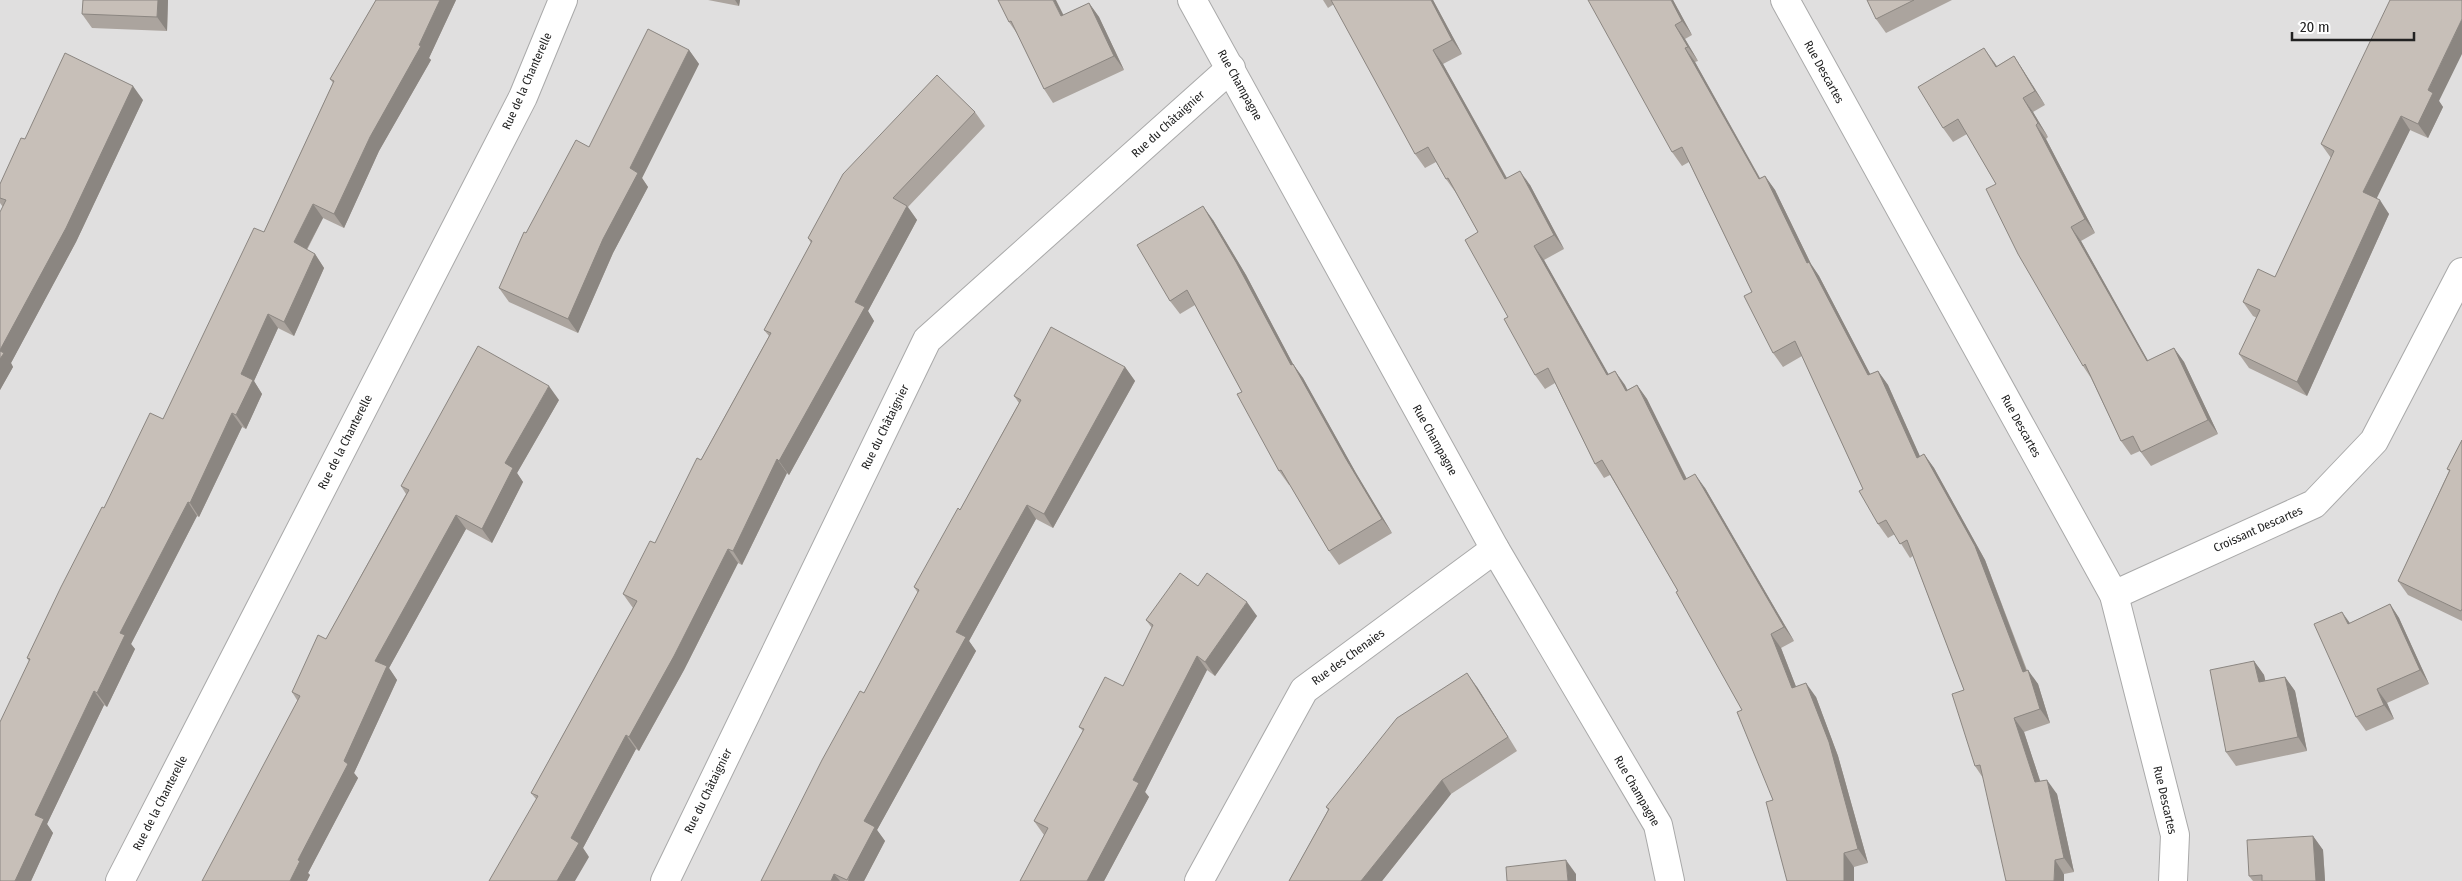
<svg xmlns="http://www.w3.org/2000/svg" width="2462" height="881" viewBox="0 0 2462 881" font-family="'Fira Sans Condensed',sans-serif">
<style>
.residential{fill:#e0dfdf}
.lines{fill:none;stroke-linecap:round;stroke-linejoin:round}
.minor-casing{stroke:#a9a9a9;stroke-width:30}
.minor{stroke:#fff;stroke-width:28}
.wall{fill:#aba49e}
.shaded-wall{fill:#8b8681}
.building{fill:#c7bfb8;stroke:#8b8681}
.labels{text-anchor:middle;stroke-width:4.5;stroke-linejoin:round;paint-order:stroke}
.street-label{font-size:12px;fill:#222;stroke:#fff}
</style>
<rect width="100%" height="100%" fill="#f2efe9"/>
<rect class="residential" x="0" y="0" width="2462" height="881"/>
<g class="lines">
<g class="minor-casing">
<g id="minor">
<polyline points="1192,0 1495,549 1658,825 1670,881"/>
<polyline points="1785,0 2114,595 2175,835 2173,881"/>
<polyline points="2114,595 2314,504 2374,441 2462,272"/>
<polyline points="120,881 523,97 563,0"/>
<polyline points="665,881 927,340 1231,68"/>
<polyline points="1199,881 1304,690 1495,549"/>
</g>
</g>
<use href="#minor" class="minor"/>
</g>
<g class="wall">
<polygon points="83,0 168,0 167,31 92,28 82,14"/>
<polygon points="376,0 456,0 429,58 431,60 379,151 344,228 323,218 307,250 315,254 324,268 294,336 278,328 254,381 262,394 246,429 242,427 199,517 197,516 131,644 135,649 107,707 104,705 47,824 53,833 31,881 0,881 29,661 27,658 104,508 163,419 264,232 333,83 330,79"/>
<polygon points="708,0 740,0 739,6"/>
<polygon points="998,0 1064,15 1089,3 1099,17 1124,70 1053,103 1044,89 1018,35 1009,22"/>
<polygon points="1323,0 1433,0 1462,54 1443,64 1507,178 1530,185 1564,249 1544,260 1608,374 1615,371 1627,390 1637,385 1647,399 1687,479 1705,488 1794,641 1781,648 1796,687 1816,697 1838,756 1868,863 1854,867 1773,800 1742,710 1678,591 1610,475 1604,478 1595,464 1555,383 1545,389 1535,375 1508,317 1478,232 1456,193 1446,179 1436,162 1425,168 1415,154 1334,4 1328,8"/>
<polygon points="1673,0 1692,35 1685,39 1698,61 1695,62 1760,178 1765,176 1775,190 1811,264 1819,276 1870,374 1878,371 1888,385 1920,457 1924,454 1934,468 1985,560 2027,670 2038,684 2050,723 2024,732 2040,781 2057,794 2074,872 2064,874 1983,778 1975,766 1964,690 1913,556 1910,558 1895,534 1888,538 1878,524 1863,489 1802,356 1783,367 1773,353 1752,292 1689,162 1682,166 1672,152"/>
<polygon points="1867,0 1952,0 1886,33 1876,19"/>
<polygon points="689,50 699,64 642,178 648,187 613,253 578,333 509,302 499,288 589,147"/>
<polygon points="2014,56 2023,70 2045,105 2033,112 2048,137 2046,139 2095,233 2081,241 2148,361 2174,348 2184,362 2218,434 2151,466 2140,451 2131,455 2121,441 2091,378 2083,366 1996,184 1967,134 1953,142 1943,128 1994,62 1997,66"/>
<polygon points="143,100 76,242 11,363 13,367 0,390 3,207 0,203 0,184 25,139"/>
<polygon points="2439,101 2443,107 2428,138 2410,130 2376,198 2389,214 2307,396 2249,368 2239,354 2257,318 2253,316 2243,302 2275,277 2331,158 2321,144"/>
<polygon points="975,112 985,126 908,207 917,220 868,311 874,321 789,475 787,473 742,565 738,563 684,670 639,751 636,749 583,848 589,857 536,799 531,793 633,608 623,594 655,543 769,336 764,330 811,243 808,238"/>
<polygon points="1213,220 1246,275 1293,364 1303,378 1356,473 1392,533 1339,565 1329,551 1290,485 1289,485 1279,471 1242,392 1195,305 1180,314 1170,301"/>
<polygon points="1125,367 1135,381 1053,528 1036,519 969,641 976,651 877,830 885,841 864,881 761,881 864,693 918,593 914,587 960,510 1019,403 1014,396"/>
<polygon points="559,400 517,473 523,482 492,543 466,529 389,668 397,680 354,773 358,778 308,873 310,875 307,881 297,700 292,692 326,639 406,494 401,486"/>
<polygon points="2462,440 2462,621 2408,595 2398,581 2449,471 2447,469"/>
<polygon points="1198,586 1257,616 1215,676 1207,670 1145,792 1149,797 1104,881 1020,881 1044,835 1034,821 1083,731 1079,727 1123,686 1152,628 1146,620"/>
<polygon points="2390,604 2399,618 2429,684 2387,703 2394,719 2366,731 2356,717 2350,623"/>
<polygon points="2254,661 2264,675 2265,681 2285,677 2295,691 2307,751 2236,766 2226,752"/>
<polygon points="1477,687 1517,751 1451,794 1382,881 1289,881 1328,810 1326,807"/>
<polygon points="2313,836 2323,850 2325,881 2253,881 2249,876"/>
</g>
<g class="shaded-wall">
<polygon points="158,0 168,0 167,31 157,17"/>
<polygon points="440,0 456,0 429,58 431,60 379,151 344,228 334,214 370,137 419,45"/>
<polygon points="735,0 740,0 739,6"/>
<polygon points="1053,0 1056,0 1071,30 1061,16"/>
<polygon points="1431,0 1433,0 1462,54 1452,40"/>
<polygon points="1671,0 1673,0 1692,35 1682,21"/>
<polygon points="1089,3 1099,17 1124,70 1114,56"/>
<polygon points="2462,19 2462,54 2439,101 2443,107 2428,138 2418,124 2428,90"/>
<polygon points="1675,25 1685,39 1698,61 1688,47"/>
<polygon points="1685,48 1695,62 1768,193 1759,179"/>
<polygon points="1984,48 1994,62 2005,81 1996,67"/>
<polygon points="689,50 699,64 642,178 648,187 613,253 578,333 568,319 630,168"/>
<polygon points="1433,50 1443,64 1515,193 1505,179"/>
<polygon points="2014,56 2023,70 2045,105 2035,91"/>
<polygon points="133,86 143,100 76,242 11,363 13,367 0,390 0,350"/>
<polygon points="2023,98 2033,112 2048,137 2038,123"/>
<polygon points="2401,116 2410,130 2373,206 2363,192"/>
<polygon points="2036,125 2046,139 2095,233 2085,219"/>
<polygon points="1520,171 1530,185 1564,249 1554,235"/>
<polygon points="1765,176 1775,190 1811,264 1819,276 1878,389 1868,375 1807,263"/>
<polygon points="2380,200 2389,214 2307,396 2297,382"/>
<polygon points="313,204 323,218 303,256 294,242"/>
<polygon points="907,206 917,220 868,311 874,321 789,475 779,461 855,302"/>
<polygon points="1203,206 1213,220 1246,275 1293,364 1303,378 1356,473 1392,533 1382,519 1346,459 1291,365"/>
<polygon points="2071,227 2081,241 2156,375 2147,361"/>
<polygon points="1534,246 1544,260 1617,389 1607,375"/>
<polygon points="315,254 324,268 294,336 284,322"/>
<polygon points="268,314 278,328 254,381 262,394 246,429 236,415 241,374"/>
<polygon points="2174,348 2184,362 2218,434 2208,420"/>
<polygon points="1125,367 1135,381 1053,528 1044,514"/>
<polygon points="1615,371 1625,385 1635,405 1626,391"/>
<polygon points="1878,371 1888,385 1927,472 1917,458"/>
<polygon points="1637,385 1647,399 1694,494 1684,480"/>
<polygon points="549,386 559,400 517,473 523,482 492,543 482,529 505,463"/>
<polygon points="232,413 242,427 199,517 190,503"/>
<polygon points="1924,454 1934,468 1985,560 2032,686 2023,672"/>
<polygon points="777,459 787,473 742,565 733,551"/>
<polygon points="1695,474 1705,488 1794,641 1784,627"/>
<polygon points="188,502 197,516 131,644 135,649 107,707 97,693 120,633"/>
<polygon points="1027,505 1036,519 969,641 976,651 877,830 885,841 864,881 848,881 864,821 956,632"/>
<polygon points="456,515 466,529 389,668 397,680 354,773 358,778 308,873 310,875 307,881 290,881 298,860 344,761 375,661"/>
<polygon points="728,549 738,563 684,670 639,751 629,737"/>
<polygon points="1247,602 1257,616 1215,676 1205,662"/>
<polygon points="2390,604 2399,618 2429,684 2420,670"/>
<polygon points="2342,612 2352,626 2348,624"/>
<polygon points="1771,634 1781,648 1802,702 1792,688"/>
<polygon points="1197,656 1207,670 1145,792 1149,797 1104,881 1087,881 1133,780"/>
<polygon points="2254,661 2264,675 2269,696 2259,682"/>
<polygon points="2028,670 2038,684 2050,723 2040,709"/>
<polygon points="1467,673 1477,687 1517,751 1508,737"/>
<polygon points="2285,677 2295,691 2307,751 2298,737"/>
<polygon points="1806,683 1816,697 1838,756 1868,863 1858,849"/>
<polygon points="2377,689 2387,703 2394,719 2384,705"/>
<polygon points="94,691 104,705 47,824 53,833 31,881 15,881 35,815"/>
<polygon points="2014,718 2024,732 2045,796 2035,782"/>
<polygon points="626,735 636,749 583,848 589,857 575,881 557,881 571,838"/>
<polygon points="1442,780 1451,794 1382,881 1361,881"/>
<polygon points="2047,780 2057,794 2074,872 2064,858"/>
<polygon points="2313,836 2323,850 2325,881 2316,881"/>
<polygon points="1844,853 1854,867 1854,881 1844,881"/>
<polygon points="1566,860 1576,874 1576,881 1568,881"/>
<polygon points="2055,860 2064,874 2064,881 2054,881"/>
<polygon points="834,874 840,881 831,881"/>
</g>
<g class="building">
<polygon points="83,0 158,0 157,17 82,14"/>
<polygon points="376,0 440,0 419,45 421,46 370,137 334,214 313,204 294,242 315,254 284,322 268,314 241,374 253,380 236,415 232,413 190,503 188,502 120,633 125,635 97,693 94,691 35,815 44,819 15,881 0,881 0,722 30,659 27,658 61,587 102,507 104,508 150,413 163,419 254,228 264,232 334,81 330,79"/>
<polygon points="998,0 1053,0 1061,16 1089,3 1114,56 1044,89 1011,21 1009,22"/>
<polygon points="1331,0 1431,0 1452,40 1433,50 1505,179 1520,171 1554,235 1534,246 1607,375 1615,371 1626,391 1637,385 1684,480 1695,474 1784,627 1771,634 1792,688 1806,683 1829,742 1858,849 1844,853 1844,881 1787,881 1766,802 1773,800 1737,712 1742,710 1676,592 1678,591 1602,460 1595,464 1548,368 1535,375 1504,319 1508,317 1465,240 1478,232 1448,178 1446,179 1428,147 1415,154"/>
<polygon points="1588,0 1671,0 1682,21 1675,25 1688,47 1685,48 1759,179 1765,176 1807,263 1809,262 1868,375 1878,371 1917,458 1924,454 1975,546 2023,672 2028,670 2040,709 2014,718 2035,782 2047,780 2064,858 2055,860 2054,881 2006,881 1980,765 1975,766 1952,694 1964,690 1907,540 1900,544 1886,520 1878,524 1859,491 1863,489 1795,341 1773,353 1744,296 1752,292 1682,147 1672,152"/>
<polygon points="1867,0 1914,0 1876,19"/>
<polygon points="2390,0 2462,0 2462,19 2428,90 2433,93 2418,124 2401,116 2363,192 2380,200 2297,382 2239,354 2260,310 2243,302 2258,269 2275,277 2334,151 2321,144"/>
<polygon points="648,29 689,50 630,168 638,173 603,239 568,319 499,288 524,232 526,233 576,140 589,147"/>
<polygon points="1984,48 1996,67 2014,56 2035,91 2023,98 2038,123 2036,125 2085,219 2071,227 2147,361 2174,348 2208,420 2141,452 2133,436 2121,441 2085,364 2083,366 2018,254 1986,189 1996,184 1958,119 1943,128 1918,87"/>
<polygon points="65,53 133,86 66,228 0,350 0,212 6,200 0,198 0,184 21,138 25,139"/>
<polygon points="937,75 975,112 893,198 907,206 855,302 865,307 779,461 777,459 733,551 728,549 674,656 629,737 626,735 571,838 579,843 557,881 489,881 538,796 531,793 637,601 623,594 650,541 655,543 697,458 701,460 771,333 764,330 812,241 808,238 843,174"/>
<polygon points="1203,206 1236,262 1291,365 1293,364 1346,459 1382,519 1329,551 1281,470 1279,471 1237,394 1242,392 1187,290 1170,301 1137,245"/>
<polygon points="1051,327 1125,367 1044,514 1027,505 956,632 966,637 864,821 875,827 847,880 834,874 831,881 761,881 822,760 860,691 864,693 919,590 914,587 958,508 960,510 1021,400 1014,396"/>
<polygon points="478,346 549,386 505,463 513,468 482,529 456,515 375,661 387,666 344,761 348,764 298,860 300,861 290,881 202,881 300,696 292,692 318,635 326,639 409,490 401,486"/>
<polygon points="0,351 4,353 0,359"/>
<polygon points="2462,440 2462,609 2461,611 2398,581 2450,470 2447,469"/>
<polygon points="1180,573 1198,586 1207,573 1247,602 1205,662 1197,656 1133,780 1139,783 1087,881 1020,881 1048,828 1034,821 1084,729 1079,727 1105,677 1123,686 1153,625 1146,620"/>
<polygon points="2390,604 2420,670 2377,689 2384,705 2356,717 2314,624 2342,612 2348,624"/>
<polygon points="2254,661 2259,682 2285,677 2298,737 2226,752 2210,670"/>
<polygon points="1467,673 1508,737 1442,780 1361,881 1289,881 1329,809 1326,807 1397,718"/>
<polygon points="2313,836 2316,881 2262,881 2262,875 2249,876 2247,840"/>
<polygon points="1566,860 1568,881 1507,881 1506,867"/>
</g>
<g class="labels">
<g class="street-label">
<text transform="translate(1824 72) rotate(61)" y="4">Rue Descartes</text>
<text transform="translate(527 81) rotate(-66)" y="4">Rue de la Chanterelle</text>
<text transform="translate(1240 85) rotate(61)" y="4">Rue Champagne</text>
<text transform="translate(1168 124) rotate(-42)" y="4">Rue du Châtaignier</text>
<text transform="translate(2021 426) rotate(61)" y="4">Rue Descartes</text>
<text transform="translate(885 427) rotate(-64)" y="4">Rue du Châtaignier</text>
<text transform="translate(1435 440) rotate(61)" y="4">Rue Champagne</text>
<text transform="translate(345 442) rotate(-63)" y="4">Rue de la Chanterelle</text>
<text transform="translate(2258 529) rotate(-24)" y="4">Croissant Descartes</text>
<text transform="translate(1348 657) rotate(-36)" y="4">Rue des Chenaies</text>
<text transform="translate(708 791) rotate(-64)" y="4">Rue du Châtaignier</text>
<text transform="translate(1637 791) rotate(60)" y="4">Rue Champagne</text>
<text transform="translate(2165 800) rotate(77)" y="4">Rue Descartes</text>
<text transform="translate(160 803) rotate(-63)" y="4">Rue de la Chanterelle</text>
</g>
</g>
<path d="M2292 32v8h122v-8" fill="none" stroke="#222222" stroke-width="2.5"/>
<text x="2300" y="32" font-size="15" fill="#222222" stroke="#ffffff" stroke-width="4" paint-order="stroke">20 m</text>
</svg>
